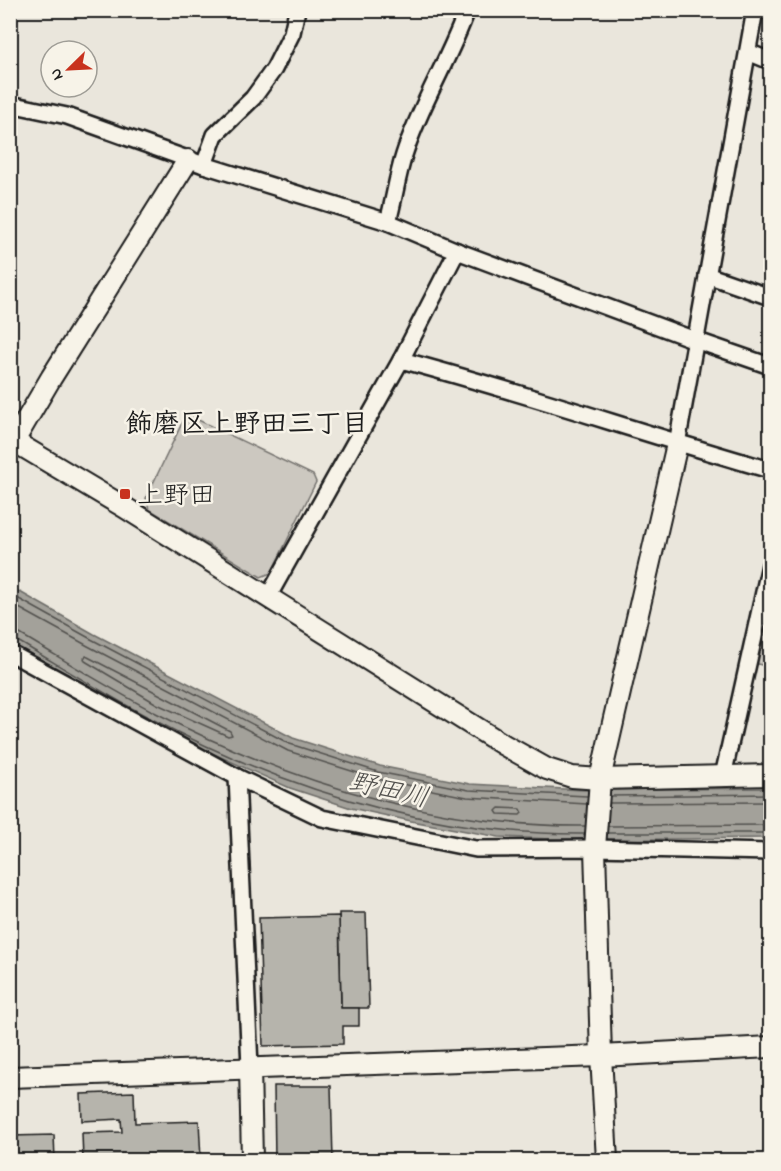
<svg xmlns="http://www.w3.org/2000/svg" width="781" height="1171" viewBox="0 0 781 1171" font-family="'Indie Flower','Klee One',sans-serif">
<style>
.green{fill:#ccc8c0;stroke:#74726e;stroke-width:1.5}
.water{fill:#a3a19a;stroke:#6d6c68;stroke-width:1.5}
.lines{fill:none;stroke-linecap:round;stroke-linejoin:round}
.shore{stroke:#52514e;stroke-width:1.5}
.building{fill:#b6b4ac;stroke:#1c1c1c;stroke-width:1.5}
.minor-casing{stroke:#1c1c1c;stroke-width:20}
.tertiary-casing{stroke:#1c1c1c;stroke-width:24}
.minor{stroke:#f7f3e8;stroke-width:15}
.tertiary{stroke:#f7f3e8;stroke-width:20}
.poi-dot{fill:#c8321e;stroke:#f7f3e8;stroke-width:2}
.labels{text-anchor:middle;stroke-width:5;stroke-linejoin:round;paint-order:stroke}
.poi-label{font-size:26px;fill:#1c1c1c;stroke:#f7f3e8;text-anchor:start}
.neighbourhood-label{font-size:27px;font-weight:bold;fill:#1c1c1c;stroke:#f7f3e8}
.water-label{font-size:27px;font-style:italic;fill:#52514e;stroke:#f7f3e8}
</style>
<rect width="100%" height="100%" fill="#eae6dc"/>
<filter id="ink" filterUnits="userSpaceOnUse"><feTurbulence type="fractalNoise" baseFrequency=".0167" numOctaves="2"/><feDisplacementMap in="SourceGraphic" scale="12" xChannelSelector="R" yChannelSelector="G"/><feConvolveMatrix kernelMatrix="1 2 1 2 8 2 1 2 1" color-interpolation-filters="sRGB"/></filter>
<g filter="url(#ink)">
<g class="green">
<polygon points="192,417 313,475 316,482 271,573 261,577 149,509 146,498 184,419"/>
<polygon points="770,596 770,667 758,664 756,658"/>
</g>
<polygon class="water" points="11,587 94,634 293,738 380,766 470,784 584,790 770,788 770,838 578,840 499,837 411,821 351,808 290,788 147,724 11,644"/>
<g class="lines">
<g class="shore">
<polyline points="10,594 91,639 290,744 378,772 469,790 587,796"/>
<polyline points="10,603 88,646 288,751 377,779 467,797 587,804"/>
<path d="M10,632L20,634C64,660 108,688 154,712C289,782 432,827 585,826"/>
<path d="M10,639L16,640C60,666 104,694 150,718C284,789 431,835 585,834"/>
<polygon points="86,656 230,731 232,735 228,736 157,704 85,661 84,658"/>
<polyline points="610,796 770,794"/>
<polyline points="610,803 770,802"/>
<polygon points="499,808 520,809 522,813 520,815 498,814 496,811"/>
<polyline points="608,826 770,825"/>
<polyline points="607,833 770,833"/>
</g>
</g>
<g class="building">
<polygon points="339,913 366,913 369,1008 341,1008"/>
<polygon points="339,916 341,1008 359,1008 359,1026 343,1026 343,1044 263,1046 259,918"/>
<polygon points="274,1086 331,1086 333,1160 275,1160"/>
<polygon points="134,1092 135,1123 199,1121 201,1160 83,1160 82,1133 122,1132 121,1119 82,1121 81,1094"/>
<polygon points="54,1135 55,1160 10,1160 10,1136"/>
</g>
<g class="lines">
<g class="minor-casing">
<g id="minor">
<polyline points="748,52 770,61"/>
<polyline points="10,104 67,116 204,165 388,222 457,251 695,340 770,366"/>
<polyline points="204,165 215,135 253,98 274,69 292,33 297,10"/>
<path d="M388,222C394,200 397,177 404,155C420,105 449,60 467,10"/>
<polyline points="707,275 770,297"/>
<path d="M401,360C526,393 647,435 770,470"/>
<polyline points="677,444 755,10"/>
<polyline points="268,597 401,360 457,251"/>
<polyline points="10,653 237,777 322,818 476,849 595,848 770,852"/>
<polyline points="723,776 770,565"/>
<polyline points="237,777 250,1067"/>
</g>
</g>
<g class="tertiary-casing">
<g id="tertiary">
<polyline points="10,439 124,507 504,745 547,769 572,777 600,779 770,775"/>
<polyline points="10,448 51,378 188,160"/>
<polyline points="250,1067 252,1160"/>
<polyline points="10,1077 601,1056 770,1047"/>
<polyline points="607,1160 601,1056 595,848 600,779 677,444"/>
</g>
</g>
<use href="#minor" class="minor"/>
<use href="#tertiary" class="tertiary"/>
</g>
</g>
<rect class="poi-dot" x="119" y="488" width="12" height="12" rx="3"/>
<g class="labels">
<g class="poi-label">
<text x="137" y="503">上野田</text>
</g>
<g class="neighbourhood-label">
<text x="247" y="432">飾磨区上野田三丁目</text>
</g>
<g class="water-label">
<text transform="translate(389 789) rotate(13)" y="9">野田川</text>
</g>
</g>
<rect width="781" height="1171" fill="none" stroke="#f7f3e8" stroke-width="36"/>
<rect x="18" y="18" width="745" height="1135" fill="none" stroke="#1c1c1c" stroke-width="2" filter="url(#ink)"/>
<g transform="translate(69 69) rotate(246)"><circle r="28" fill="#f7f3e8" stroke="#9f9d96" stroke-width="1.5"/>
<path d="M0-4.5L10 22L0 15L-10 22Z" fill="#c8321e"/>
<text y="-9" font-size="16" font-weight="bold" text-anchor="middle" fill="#1c1c1c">N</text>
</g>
</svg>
